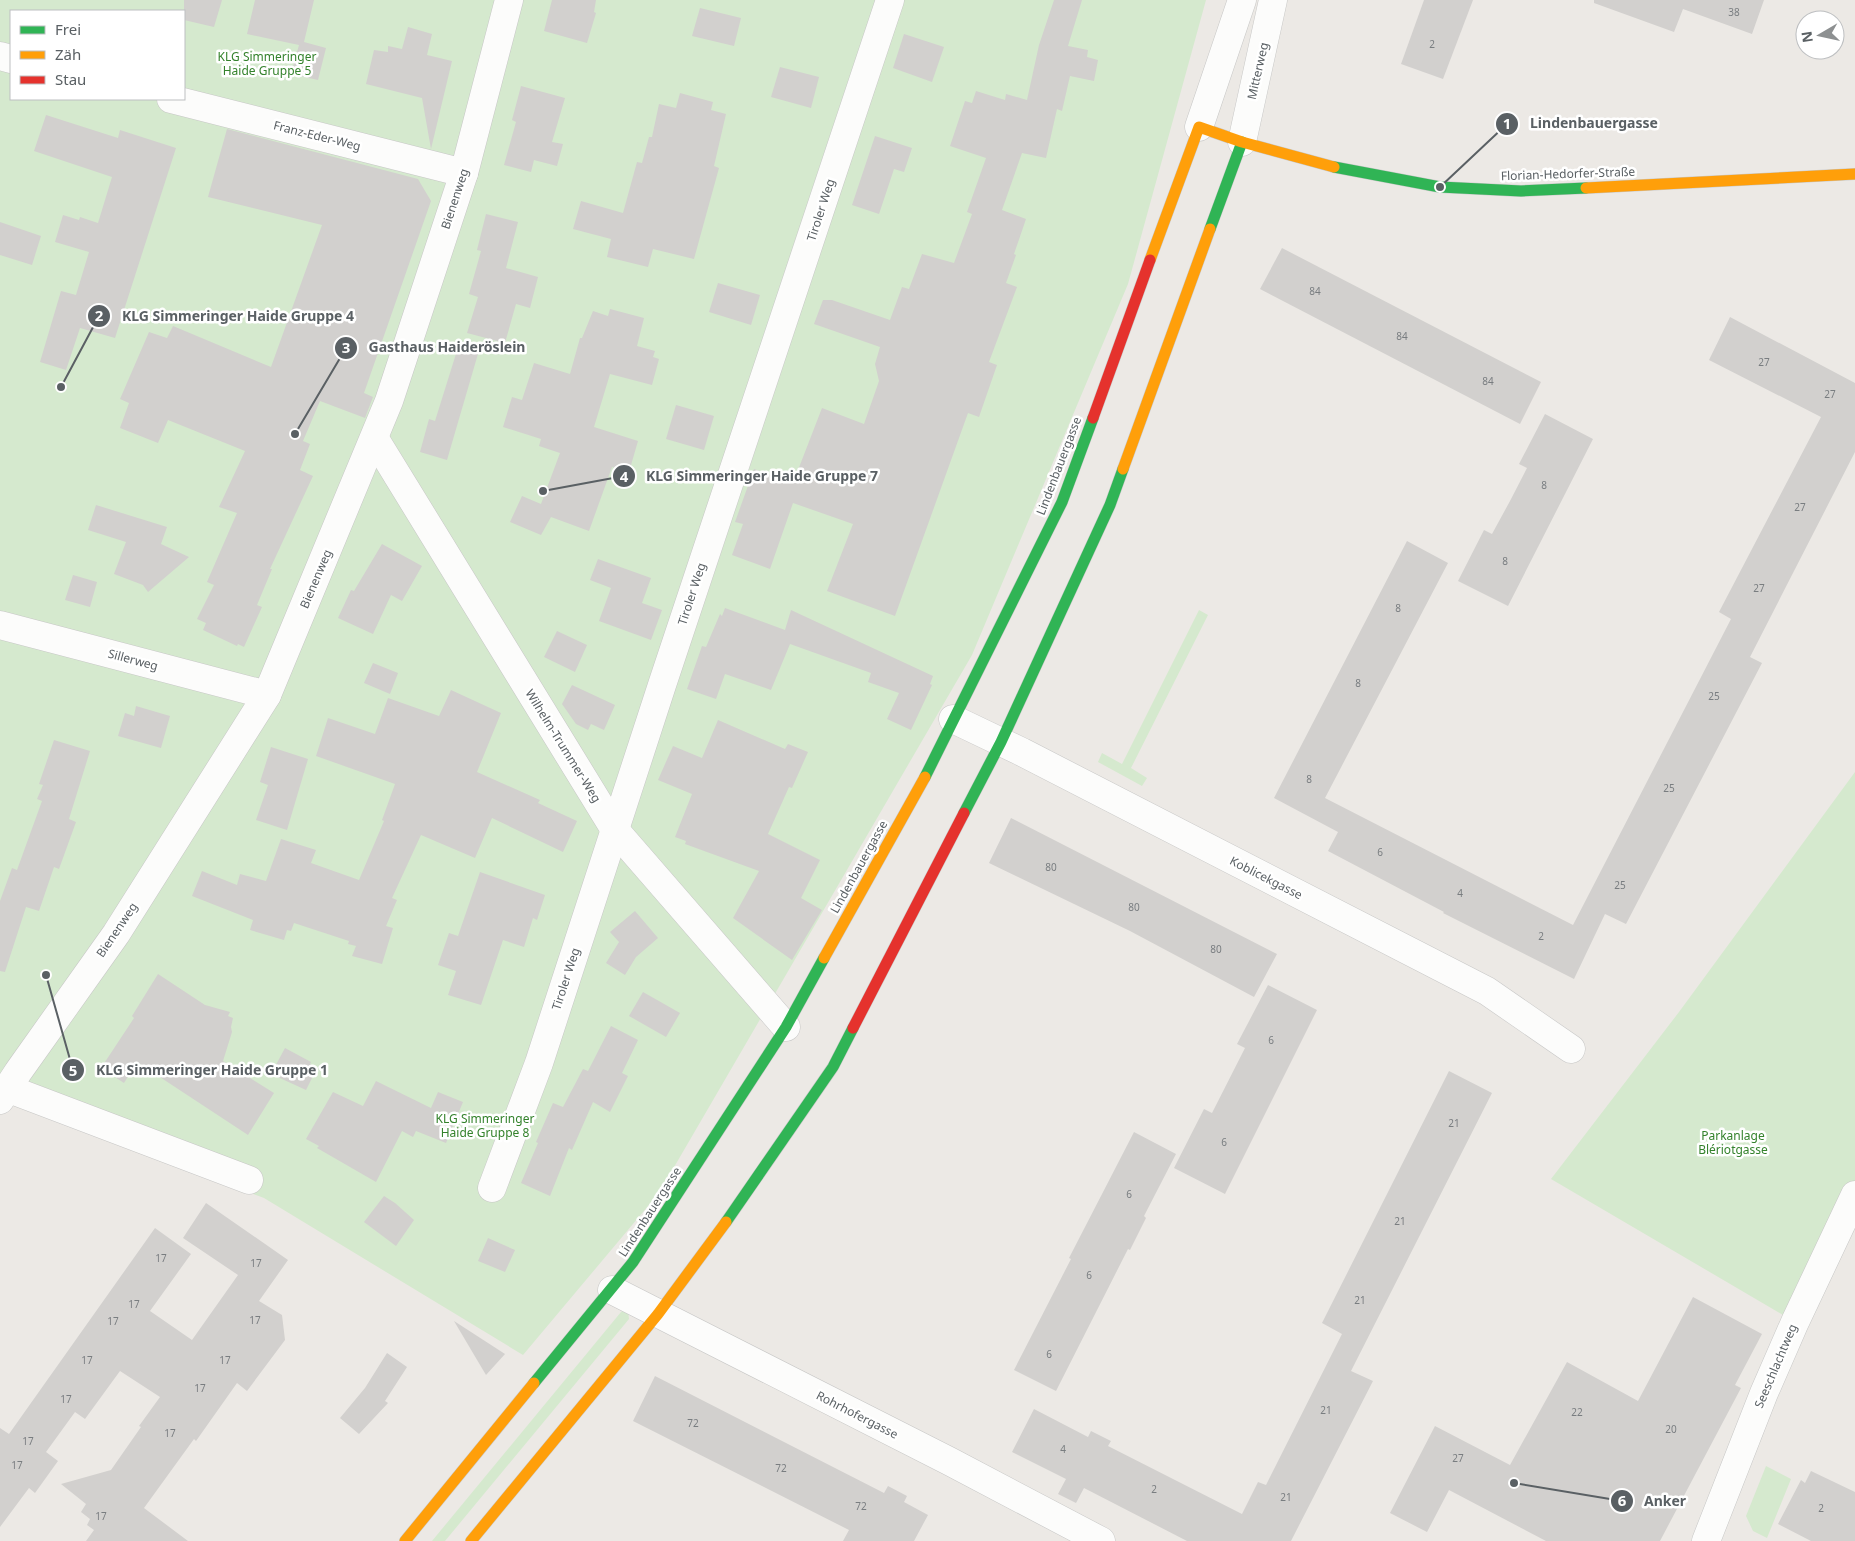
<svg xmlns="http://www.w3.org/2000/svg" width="1855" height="1541" viewBox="0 0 1855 1541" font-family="'Noto Sans',sans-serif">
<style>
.green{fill:#d5e9ce;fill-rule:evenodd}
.building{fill:#d2d0ce}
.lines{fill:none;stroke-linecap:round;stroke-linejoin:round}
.street-casing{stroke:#c7c7c6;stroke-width:29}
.fast-casing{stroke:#c8c8c8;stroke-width:12}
.slow-casing{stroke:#c8c8c8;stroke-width:12}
.jam-casing{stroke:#c8c8c8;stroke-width:12}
.street{stroke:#fcfcfb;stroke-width:28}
.fast{stroke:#30b455;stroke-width:11}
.slow{stroke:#ff9f0a;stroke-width:11}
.jam{stroke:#e5322d;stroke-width:11}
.labels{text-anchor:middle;stroke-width:5;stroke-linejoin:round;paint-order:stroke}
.number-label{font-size:10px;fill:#797d80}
.park-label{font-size:12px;fill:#34822c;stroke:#fff}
.street-label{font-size:12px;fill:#5a6064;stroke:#fff}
.leader{fill:none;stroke:#5a6064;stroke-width:2}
.callout-dot{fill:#5a6064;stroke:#fff;stroke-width:2}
.mark-label{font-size:15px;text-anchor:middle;font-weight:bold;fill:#fff}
.callout-label{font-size:14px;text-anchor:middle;font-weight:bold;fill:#5a6064;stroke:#fff;stroke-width:5;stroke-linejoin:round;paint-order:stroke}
</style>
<rect width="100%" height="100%" fill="#ece9e5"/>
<g class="green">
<path d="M0,0H1206L1128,284L972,655L659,1193L523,1355L264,1198L9,1100L0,1101ZM11,11H184V99H11Z"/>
<polygon points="1199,610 1208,615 1131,768 1147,778 1142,786 1098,762 1102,753 1122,764"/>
<polygon points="1855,772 1855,1195 1795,1322 1551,1179 1679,1012"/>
<polygon points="624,1310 628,1311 629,1319 445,1541 432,1541 621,1312"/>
<polygon points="1766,1466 1791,1479 1767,1538 1753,1531 1746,1516"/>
</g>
<g class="building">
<polygon points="184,0 222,0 214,27 184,20"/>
<polygon points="255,0 314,0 304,42 326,48 318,80 291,74 299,45 247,34"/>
<polygon points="552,0 596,0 594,12 596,13 587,43 544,31"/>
<polygon points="1054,0 1082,0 1068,46 1088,50 1087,57 1098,60 1094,81 1070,76 1062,111 1057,109 1046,158 1022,153 1002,210 1026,219 1014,254 1016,255 1006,283 1017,287 989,362 997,365 979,417 968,413 895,616 827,591 853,524 793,503 770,569 732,555 743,524 735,522 754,469 793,483 822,408 864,424 879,381 875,364 880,347 814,324 823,300 832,300 890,320 902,287 909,289 922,254 954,263 972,214 967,212 986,158 950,146 965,101 972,103 976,91 1005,100 1006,94 1027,100 1039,45"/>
<polygon points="1424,0 1473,0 1443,79 1401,64"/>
<polygon points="1594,0 1764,0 1752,34 1683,9 1674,32 1594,3"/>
<polygon points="700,8 741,18 734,46 692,36"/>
<polygon points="408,27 432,34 427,55 452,61 431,149 422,98 366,84 374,50 388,52 388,46 402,49"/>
<polygon points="904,34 944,47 932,82 893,68"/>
<polygon points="780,67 819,77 811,108 771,97"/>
<polygon points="521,86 565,98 552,142 563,144 557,166 534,160 531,172 504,165 516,122 512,120"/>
<polygon points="680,93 713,102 711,110 726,114 714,166 719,168 694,259 653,249 648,267 607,257 611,239 573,229 581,201 623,213 637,162 642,163 649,137 652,137 659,104 676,108"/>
<polygon points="46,115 118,138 120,130 176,148 115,338 80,328 66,370 40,362 61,291 76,295 89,252 55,242 63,215 79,220 80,217 98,223 112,177 34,151"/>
<polygon points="227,129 418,179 431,201 364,393 373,397 365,418 320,401 303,441 310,444 300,470 313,476 270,569 272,569 257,605 262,607 244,647 238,644 237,646 203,630 206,623 197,619 214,585 207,582 237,513 219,507 245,451 168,420 158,443 120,428 129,403 120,399 149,332 167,338 173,326 271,367 322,225 208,197"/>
<polygon points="875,136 912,148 904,172 894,169 879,214 852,205"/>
<polygon points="486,214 518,222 506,268 538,277 530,308 516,304 505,343 467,333 478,297 469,294 481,251 477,250"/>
<polygon points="0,222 41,236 32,265 0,255"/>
<polygon points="1282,248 1541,382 1520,424 1260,289"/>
<polygon points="718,283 760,295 751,325 709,312"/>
<polygon points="610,309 644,318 637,346 655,351 653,357 659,359 652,385 610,374 594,427 638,441 629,472 612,467 589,531 551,517 541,535 510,522 522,496 541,504 560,453 539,446 541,439 503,427 512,397 522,400 534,363 570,374 580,338 582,338 593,311 608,316"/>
<polygon points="1730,317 1855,383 1855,452 1750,657 1762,663 1626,924 1605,914 1574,979 1443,913 1444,912 1328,851 1338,832 1274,798 1407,541 1448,563 1325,798 1573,925 1731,619 1719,612 1821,417 1709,360"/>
<polygon points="460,341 480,347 447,460 420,452 429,419 435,421"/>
<polygon points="676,405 714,416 704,450 666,439"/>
<polygon points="1545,414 1593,439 1508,606 1458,581 1484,530 1492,534 1510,501 1527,468 1519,464"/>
<polygon points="96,505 167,527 161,544 189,557 148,592 143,585 114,574 126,542 88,530"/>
<polygon points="382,544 422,566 402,601 391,595 373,634 338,618 351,590 354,591"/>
<polygon points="598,559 651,578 642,603 662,610 651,640 599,621 611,588 590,580"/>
<polygon points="73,575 97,582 90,607 65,600"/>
<polygon points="725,608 785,630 791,610 933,676 930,684 932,685 911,730 887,719 899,693 868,682 871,673 790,644 771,690 725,674 716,699 687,689 702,646 706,647 720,614 722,616"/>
<polygon points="557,631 587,645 575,672 544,657"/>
<polygon points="373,663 398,673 390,694 364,683"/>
<polygon points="572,685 615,705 604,730 591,724 588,730 576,724 562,704"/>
<polygon points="451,690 501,713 477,772 540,800 538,803 577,821 563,852 492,818 475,858 421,835 392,898 397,900 386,926 393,928 382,964 352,956 356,946 348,944 349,941 294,923 291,931 287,930 284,940 250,930 253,920 192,896 202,871 237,885 240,874 266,881 281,839 316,850 311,863 359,880 384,821 382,820 395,784 316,756 328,718 375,734 388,698 439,716"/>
<polygon points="136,706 170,716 161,748 118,736 125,713 134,716"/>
<polygon points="718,720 785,749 788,744 808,752 792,788 789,787 768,834 820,860 801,898 822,910 792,960 733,918 759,871 685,844 686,841 675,837 692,794 658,780 673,746 702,758"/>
<polygon points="54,740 90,751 69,819 76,822 59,869 54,867 39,911 26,907 5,972 0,971 0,901 12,868 17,870 42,801 37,799 43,785 39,784"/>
<polygon points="271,747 308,759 287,830 256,820 268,785 260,782"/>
<polygon points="1011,818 1277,954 1254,997 1130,931 989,863"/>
<polygon points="480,872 545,895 537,920 533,918 524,947 503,940 481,1005 448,995 456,971 438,965 449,933 458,936"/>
<polygon points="635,911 658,938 636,957 625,975 606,963 619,942 610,932"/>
<polygon points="158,974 205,1005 230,1012 228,1016 233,1018 231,1027 232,1032 223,1061 274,1093 248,1135 137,1062 124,1083 101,1068 134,1018 132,1016"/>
<polygon points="1268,985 1317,1010 1225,1194 1174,1168 1204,1109 1212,1113 1245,1048 1237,1044"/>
<polygon points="643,992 680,1013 666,1037 629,1016"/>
<polygon points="611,1026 638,1040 622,1073 628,1076 610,1112 593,1102 572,1150 569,1148 550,1196 521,1183 538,1143 536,1142 553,1103 563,1107 583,1069 588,1071"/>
<polygon points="285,1048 311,1062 310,1064 317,1068 306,1090 271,1074"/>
<polygon points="1449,1071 1492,1093 1351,1371 1373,1381 1291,1541 1187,1541 1084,1488 1076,1503 1058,1494 1066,1479 1012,1452 1034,1409 1088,1437 1091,1431 1111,1441 1108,1446 1242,1514 1258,1482 1266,1485 1342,1334 1322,1323"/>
<polygon points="376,1081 431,1108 438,1092 463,1102 446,1143 416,1131 413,1137 402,1131 376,1182 317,1148 319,1146 306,1139 333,1092 363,1106"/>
<polygon points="1134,1132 1176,1154 1144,1216 1146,1218 1130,1250 1128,1249 1056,1391 1014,1370 1071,1259 1069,1258"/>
<polygon points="384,1196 395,1203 414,1220 396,1246 364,1222"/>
<polygon points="206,1203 288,1260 259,1301 282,1315 285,1340 247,1391 237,1383 196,1441 194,1439 144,1508 188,1541 86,1541 94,1530 87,1525 90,1519 81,1512 86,1504 61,1484 111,1470 141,1427 139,1426 160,1397 120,1371 85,1419 75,1412 46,1452 58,1461 35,1493 29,1488 0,1527 0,1428 9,1434 155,1228 191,1254 150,1311 192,1340 238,1275 183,1238"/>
<polygon points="488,1238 515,1250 505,1272 478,1261"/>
<polygon points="1693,1297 1762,1334 1735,1385 1741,1388 1660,1541 1546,1541 1449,1490 1427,1532 1390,1513 1435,1426 1510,1465 1567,1362 1638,1401"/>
<polygon points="454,1321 505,1354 486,1375"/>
<polygon points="387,1353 407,1367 385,1401 388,1403 359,1434 340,1418 365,1388"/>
<polygon points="655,1376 884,1493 888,1486 907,1496 904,1502 928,1515 914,1541 843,1541 849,1530 633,1421"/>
<polygon points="1811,1471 1855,1492 1855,1541 1811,1541 1778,1524 1801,1480 1805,1483"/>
</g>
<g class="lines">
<g class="street-casing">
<g id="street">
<polyline points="0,56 11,59"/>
<polyline points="171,99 464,173"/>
<polyline points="1199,127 1242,0"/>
<polyline points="1242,142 1273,0"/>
<polyline points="375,439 615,830 786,1027"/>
<polyline points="0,625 267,695"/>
<polyline points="953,719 1022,752 1487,991 1571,1049"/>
<polyline points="9,1089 249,1180"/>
<polyline points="0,1100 18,1072 116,934 267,695 389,401 464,173 509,0"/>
<polyline points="492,1188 539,1063 662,685 890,0"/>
<polyline points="612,1290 949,1461 1101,1541"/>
<polyline points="1706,1541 1764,1393 1795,1322 1855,1195"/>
</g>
</g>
<g class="fast-casing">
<g id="fast">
<polyline points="1334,167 1440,187 1521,191 1586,188"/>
<polyline points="1210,229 1242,142"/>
<polyline points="925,777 1062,502 1093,418"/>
<polyline points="964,813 1001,742 1110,505 1123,469"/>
<polyline points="726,1222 833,1067 853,1028"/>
<polyline points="534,1383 633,1262 786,1027 824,958"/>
</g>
</g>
<g class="slow-casing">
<g id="slow">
<polyline points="1586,188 1855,174"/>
<polyline points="1150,260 1199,127 1242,142 1334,167"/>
<polyline points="1123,469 1210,229"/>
<polyline points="824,958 925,777"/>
<polyline points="405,1541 534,1383"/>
<polyline points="471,1541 658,1314 726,1222"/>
</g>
</g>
<g class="jam-casing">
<g id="jam">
<polyline points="1093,418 1150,260"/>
<polyline points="853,1028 964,813"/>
</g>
</g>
<use href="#street" class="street"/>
<use href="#fast" class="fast"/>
<use href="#slow" class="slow"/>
<use href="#jam" class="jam"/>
</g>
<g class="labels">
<g class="number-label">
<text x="1734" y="16">38</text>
<text x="1432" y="48">2</text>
<text x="1315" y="295">84</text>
<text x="1402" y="340">84</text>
<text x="1764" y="366">27</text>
<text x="1488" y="385">84</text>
<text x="1830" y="398">27</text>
<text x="1544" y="489">8</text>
<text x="1800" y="511">27</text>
<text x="1505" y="565">8</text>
<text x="1759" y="592">27</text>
<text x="1398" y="612">8</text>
<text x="1358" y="687">8</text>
<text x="1714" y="700">25</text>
<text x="1309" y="783">8</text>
<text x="1669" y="792">25</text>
<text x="1380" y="856">6</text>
<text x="1051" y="871">80</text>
<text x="1620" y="889">25</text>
<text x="1460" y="897">4</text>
<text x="1134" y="911">80</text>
<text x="1541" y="940">2</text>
<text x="1216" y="953">80</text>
<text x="1271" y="1044">6</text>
<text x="1454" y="1127">21</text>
<text x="1224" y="1146">6</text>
<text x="1129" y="1198">6</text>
<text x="1400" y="1225">21</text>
<text x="161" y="1262">17</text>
<text x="256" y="1267">17</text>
<text x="1089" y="1279">6</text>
<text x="1360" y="1304">21</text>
<text x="134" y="1308">17</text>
<text x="255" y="1324">17</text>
<text x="113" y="1325">17</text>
<text x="1049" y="1358">6</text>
<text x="87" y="1364">17</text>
<text x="225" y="1364">17</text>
<text x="200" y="1392">17</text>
<text x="66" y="1403">17</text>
<text x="1326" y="1414">21</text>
<text x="1577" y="1416">22</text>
<text x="693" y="1427">72</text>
<text x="1671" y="1433">20</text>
<text x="170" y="1437">17</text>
<text x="28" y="1445">17</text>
<text x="1063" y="1453">4</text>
<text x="1458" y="1462">27</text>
<text x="17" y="1469">17</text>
<text x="781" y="1472">72</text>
<text x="1154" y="1493">2</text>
<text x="1286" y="1501">21</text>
<text x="861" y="1510">72</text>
<text x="1821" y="1512">2</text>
<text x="101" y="1520">17</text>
</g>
<g class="park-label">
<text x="267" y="61">KLG Simmeringer<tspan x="267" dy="14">Haide Gruppe 5</tspan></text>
<text x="485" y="1123">KLG Simmeringer<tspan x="485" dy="14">Haide Gruppe 8</tspan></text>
<text x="1733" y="1140">Parkanlage<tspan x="1733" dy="14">Blériotgasse</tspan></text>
</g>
<g class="street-label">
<text transform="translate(1258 71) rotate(-77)" y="4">Mitterweg</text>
<text transform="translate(317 136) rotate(14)" y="4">Franz-Eder-Weg</text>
<text transform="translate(1568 174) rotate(-2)" y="4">Florian-Hedorfer-Straße</text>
<text transform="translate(455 199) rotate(-72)" y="4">Bienenweg</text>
<text transform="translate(821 210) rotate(-72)" y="4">Tiroler Weg</text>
<text transform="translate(1059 466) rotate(-69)" y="4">Lindenbauergasse</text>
<text transform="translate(316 579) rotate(-67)" y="4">Bienenweg</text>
<text transform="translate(692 594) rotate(-72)" y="4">Tiroler Weg</text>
<text transform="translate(133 660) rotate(15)" y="4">Sillerweg</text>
<text transform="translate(563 746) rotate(58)" y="4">Wilhelm-Trummer-Weg</text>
<text transform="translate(859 867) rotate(-61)" y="4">Lindenbauergasse</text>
<text transform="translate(1266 878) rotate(27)" y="4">Koblicekgasse</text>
<text transform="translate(117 930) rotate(-56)" y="4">Bienenweg</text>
<text transform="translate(566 979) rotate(-72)" y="4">Tiroler Weg</text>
<text transform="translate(650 1212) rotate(-57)" y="4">Lindenbauergasse</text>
<text transform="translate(1776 1366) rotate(-67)" y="4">Seeschlachtweg</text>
<text transform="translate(857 1415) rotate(27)" y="4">Rohrhofergasse</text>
</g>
</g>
<path class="leader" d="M1440 187L1507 124M61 387L99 316M295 434L346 348M543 491L624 476M46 975L73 1070M1514 1483L1622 1501"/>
<g class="callout-dot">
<circle cx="1440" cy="187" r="5"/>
<circle cx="61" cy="387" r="5"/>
<circle cx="295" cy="434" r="5"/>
<circle cx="543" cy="491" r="5"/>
<circle cx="46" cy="975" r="5"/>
<circle cx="1514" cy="1483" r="5"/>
<circle cx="1507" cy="124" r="12"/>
<circle cx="99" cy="316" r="12"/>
<circle cx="346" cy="348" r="12"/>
<circle cx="624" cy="476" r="12"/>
<circle cx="73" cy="1070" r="12"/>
<circle cx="1622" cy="1501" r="12"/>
</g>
<g class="mark-label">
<text x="1507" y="129">1</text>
<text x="99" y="321">2</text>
<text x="346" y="353">3</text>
<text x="624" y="482">4</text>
<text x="73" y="1076">5</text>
<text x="1622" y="1506">6</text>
</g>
<g class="callout-label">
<text x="1594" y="128">Lindenbauergasse</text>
<text x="238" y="321">KLG Simmeringer Haide Gruppe 4</text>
<text x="447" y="352">Gasthaus Haideröslein</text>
<text x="762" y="481">KLG Simmeringer Haide Gruppe 7</text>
<text x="212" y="1075">KLG Simmeringer Haide Gruppe 1</text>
<text x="1665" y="1506">Anker</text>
</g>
<rect x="10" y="10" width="175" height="90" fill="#ffffff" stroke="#bdbfc1"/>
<rect x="20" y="26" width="25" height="8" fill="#30b455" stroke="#bdbfc1"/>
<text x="55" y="35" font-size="15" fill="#5a6064">Frei</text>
<rect x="20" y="51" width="25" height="8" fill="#ff9f0a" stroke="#bdbfc1"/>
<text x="55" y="60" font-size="15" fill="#5a6064">Zäh</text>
<rect x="20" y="76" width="25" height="8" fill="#e5322d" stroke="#bdbfc1"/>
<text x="55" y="85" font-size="15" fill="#5a6064">Stau</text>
<g transform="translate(1820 35) rotate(261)"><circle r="24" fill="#ffffff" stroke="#bdbfc1"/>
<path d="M0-4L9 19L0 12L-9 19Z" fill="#8d9091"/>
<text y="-8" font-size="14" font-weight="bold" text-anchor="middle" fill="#5a6064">N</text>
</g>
</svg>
